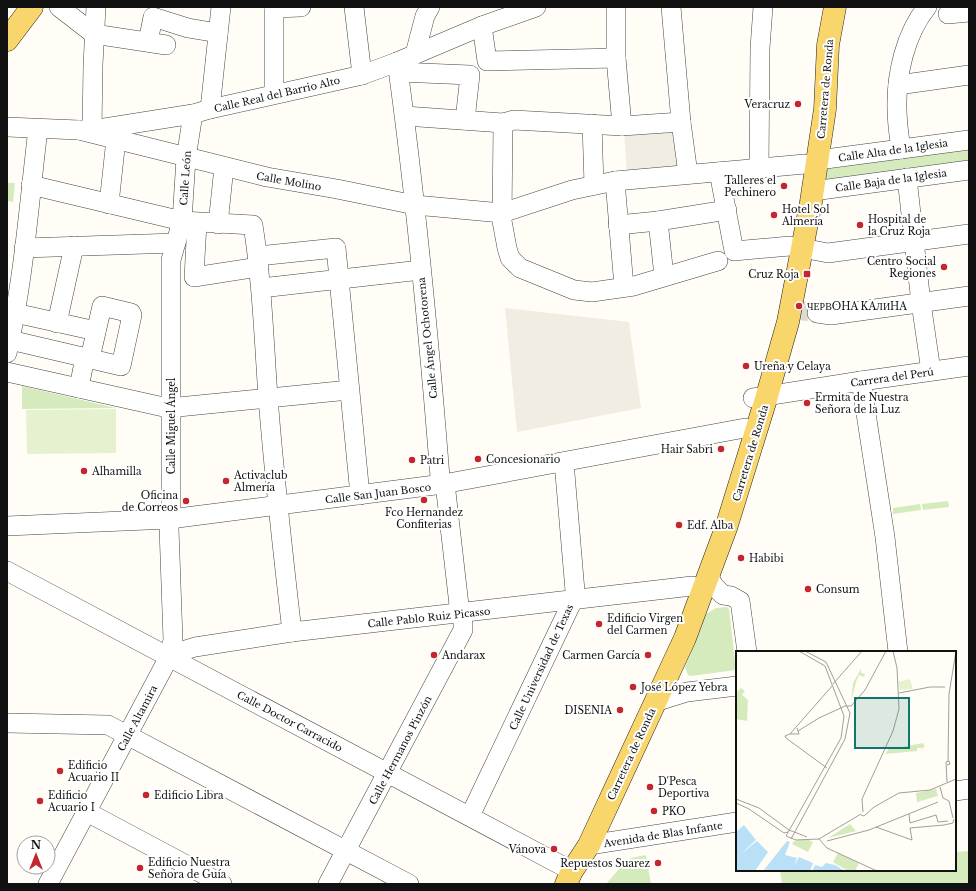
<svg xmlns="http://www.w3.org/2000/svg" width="976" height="891" viewBox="0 0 976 891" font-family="'Libre Baskerville',serif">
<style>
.green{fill:#d5ebbd}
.pitch{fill:#e6f2cf}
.plaza{fill:#f1ede2}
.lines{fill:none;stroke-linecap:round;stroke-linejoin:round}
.minor-tunnel{stroke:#dbdad3;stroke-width:19;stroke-dasharray:19 10;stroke-linecap:butt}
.minor-casing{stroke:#444;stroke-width:20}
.major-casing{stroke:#222;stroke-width:23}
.minor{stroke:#fff;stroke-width:19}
.major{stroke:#f9d66b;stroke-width:22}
.poi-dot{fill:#c4262e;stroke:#fff;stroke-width:1.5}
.labels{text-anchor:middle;stroke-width:4;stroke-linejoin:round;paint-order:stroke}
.street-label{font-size:10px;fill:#111;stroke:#fff}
.poi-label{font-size:10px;fill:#111;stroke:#fff;text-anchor:start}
.inset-river{fill:none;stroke:#b9e0f7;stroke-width:2}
.inset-road{fill:none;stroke:#a09f9a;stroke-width:1}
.view{fill:#0f766e;fill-opacity:0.15;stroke:#0f766e;stroke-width:2}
.inset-edge{fill:none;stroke:#111;stroke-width:2}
</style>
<rect width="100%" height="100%" fill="#fffdf5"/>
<g class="green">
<polygon points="969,149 969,164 822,184 826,169"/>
<polygon points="7,183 15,183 13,202 7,201"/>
<polygon points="22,386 116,408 22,409"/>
<polygon points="948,501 949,507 923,510 922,504"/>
<polygon points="920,504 921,510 893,514 893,508"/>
<polygon points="727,607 729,609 736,670 691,676 688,675 685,667 706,614 716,608"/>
<polygon points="969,851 969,884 782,884 780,870 955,870 955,852"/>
<polygon points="646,855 651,884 606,884 625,862 631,858"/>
</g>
<polygon class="pitch" points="116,409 116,453 27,454 26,410"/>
<g class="plaza">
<polygon points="677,125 684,172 627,177 624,130"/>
<polygon points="505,308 629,322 641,408 517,432"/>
</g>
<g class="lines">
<polyline class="minor-tunnel" points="790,309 817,313"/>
<g class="minor-casing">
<g id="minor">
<polyline points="59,7 94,34 166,45"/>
<polyline points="274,7 274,94"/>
<polyline points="354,7 362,75"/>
<polyline points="616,7 616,58 622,126"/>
<polyline points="671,7 681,122 688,174"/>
<polyline points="274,8 301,7"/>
<polyline points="948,14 969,12"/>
<polyline points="482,26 487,61 616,58"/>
<polyline points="148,42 153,17 188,28 218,33"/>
<polyline points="415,54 425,16 430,7"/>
<polyline points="399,72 470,75 465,120"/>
<polyline points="898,85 969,75"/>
<polyline points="210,109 221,7"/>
<polyline points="405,116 503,123 514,120 622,126 681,122"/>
<polyline points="503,123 502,221 507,248 510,258 520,268 574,290 592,292 634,286 718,261"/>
<polyline points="592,124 594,185"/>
<polyline points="7,127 79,130 92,130 193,114 210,109 362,75 397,62 482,26 536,7"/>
<polyline points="79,130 267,177 337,189 415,205 502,213 572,190 615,181 805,164"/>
<polyline points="92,130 93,65 96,7"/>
<path d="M901,149C899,136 897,123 897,109C896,75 905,34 927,7"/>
<polyline points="818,160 969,140"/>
<polyline points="759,168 760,48 763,7"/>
<polyline points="719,172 734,251 790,246"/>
<polyline points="907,178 921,303 931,371"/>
<polyline points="615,181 624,287"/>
<path d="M31,185L182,221L253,225C262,282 264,340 268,397C274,476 283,554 292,632"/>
<polyline points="813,191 969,170"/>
<polyline points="109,204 116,139"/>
<polyline points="658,221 664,276"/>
<polyline points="197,223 194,277 259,267"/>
<polyline points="218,224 224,167"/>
<polyline points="618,225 658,221 727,210"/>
<polyline points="24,248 176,243"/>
<polyline points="802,248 828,253 969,234"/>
<polyline points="258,256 336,248 360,495"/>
<polyline points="261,288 421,270"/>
<polyline points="15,313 96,331"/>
<polyline points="817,313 831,315 969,296"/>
<polyline points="57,323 74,246"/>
<polyline points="10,340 121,366 132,315 131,313 102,306 91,354 85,357 79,388"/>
<path d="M7,353C24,279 29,203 38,129"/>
<polyline points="7,372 168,408 349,390"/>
<polyline points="861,381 885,537 898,652"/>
<polyline points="753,398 861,381 969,366"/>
<polyline points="7,526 170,519 443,484 745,428"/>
<polyline points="7,571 572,871"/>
<polyline points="708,575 714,586 723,595 731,596 740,601 747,652"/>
<polyline points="169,657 179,652 195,647 292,632 692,586"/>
<polyline points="655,702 687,692 737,686"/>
<polyline points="7,723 108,725 409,884"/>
<polyline points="955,791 969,789"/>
<polyline points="87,812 222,884"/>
<polyline points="470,816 573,600 575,591 564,462"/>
<polyline points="589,845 737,822"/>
<polyline points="48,884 169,657 173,640 169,528 171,513 171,260 182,221 186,158 193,114"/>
<path d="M328,884L463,630V623L459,605L446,492L440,477C429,338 416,199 397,62"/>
</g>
</g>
<g class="major-casing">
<g id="major">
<polyline points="7,40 32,7"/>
<polyline points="566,884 572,871 589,845 685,638 726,528 766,399 788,322 811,202 825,109 828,45 835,7"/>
</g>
</g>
<use href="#minor" class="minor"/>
<use href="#major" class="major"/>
</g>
<g class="poi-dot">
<circle cx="798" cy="104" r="4"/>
<circle cx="784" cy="186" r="4"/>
<circle cx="774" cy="215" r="4"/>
<circle cx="860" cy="225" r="4"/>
<circle cx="944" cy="267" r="4"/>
<rect x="803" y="270" width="8" height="8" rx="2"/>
<circle cx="799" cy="306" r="4"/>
<circle cx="746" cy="366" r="4"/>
<circle cx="807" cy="403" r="4"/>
<circle cx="721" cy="449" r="4"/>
<circle cx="478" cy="459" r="4"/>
<circle cx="412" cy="460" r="4"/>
<circle cx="84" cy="471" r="4"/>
<circle cx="226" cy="481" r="4"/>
<circle cx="424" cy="500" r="4"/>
<circle cx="186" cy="501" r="4"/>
<circle cx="679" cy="525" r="4"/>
<circle cx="741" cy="558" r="4"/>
<circle cx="808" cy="589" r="4"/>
<circle cx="599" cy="624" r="4"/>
<circle cx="434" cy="655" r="4"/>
<circle cx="648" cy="655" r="4"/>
<circle cx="633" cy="687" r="4"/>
<circle cx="620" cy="710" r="4"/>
<circle cx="60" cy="771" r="4"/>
<circle cx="650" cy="787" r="4"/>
<circle cx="146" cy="795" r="4"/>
<circle cx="40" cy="801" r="4"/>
<circle cx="654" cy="811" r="4"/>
<circle cx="554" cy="849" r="4"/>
<circle cx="658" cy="863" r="4"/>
<circle cx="140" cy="868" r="4"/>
</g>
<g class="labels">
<g class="street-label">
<text transform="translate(825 89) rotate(-85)" y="4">Carretera de Ronda</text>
<text transform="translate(277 94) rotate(-13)" y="4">Calle Real del Barrio Alto</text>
<text transform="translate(893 150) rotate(-8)" y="4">Calle Alta de la Iglesia</text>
<text transform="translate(185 178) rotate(-86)" y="4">Calle León</text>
<text transform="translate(891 180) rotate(-8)" y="4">Calle Baja de la Iglesia</text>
<text transform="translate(289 181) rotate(10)" y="4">Calle Molino</text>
<text transform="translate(427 338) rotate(-96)" y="4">Calle Ángel Ochotorena</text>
<text transform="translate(892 377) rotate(-8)" y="4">Carrera del Perú</text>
<text transform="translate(171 426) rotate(-90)" y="4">Calle Miguel Ángel</text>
<text transform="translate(750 453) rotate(-73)" y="4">Carretera de Ronda</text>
<text transform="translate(378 493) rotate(-7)" y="4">Calle San Juan Bosco</text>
<text transform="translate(429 617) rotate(-6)" y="4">Calle Pablo Ruiz Picasso</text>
<text transform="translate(541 667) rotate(-65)" y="4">Calle Universidad de Texas</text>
<text transform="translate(137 718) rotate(-62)" y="4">Calle Altamira</text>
<text transform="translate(290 721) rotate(28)" y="4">Calle Doctor Carracido</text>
<text transform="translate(400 750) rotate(-62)" y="4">Calle Hermanos Pinzón</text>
<text transform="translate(631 754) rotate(-65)" y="4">Carretera de Ronda</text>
<text transform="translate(663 834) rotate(-9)" y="4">Avenida de Blas Infante</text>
</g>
<g class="poi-label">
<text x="790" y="108" text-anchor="end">Veracruz</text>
<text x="776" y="184" text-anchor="end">Talleres el<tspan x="776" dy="12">Pechinero</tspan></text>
<text x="782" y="213">Hotel Sol<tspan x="782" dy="12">Almería</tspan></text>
<text x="868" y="223">Hospital de<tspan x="868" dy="12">la Cruz Roja</tspan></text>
<text x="936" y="265" text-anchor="end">Centro Social<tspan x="936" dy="12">Regiones</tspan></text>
<text x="799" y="278" text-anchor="end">Cruz Roja</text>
<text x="807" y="310">ЧЕРВOHA KAЛИHA</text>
<text x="754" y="370">Ureña y Celaya</text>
<text x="815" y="401">Ermita de Nuestra<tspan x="815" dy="12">Señora de la Luz</tspan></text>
<text x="713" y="453" text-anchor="end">Hair Sabri</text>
<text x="486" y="463">Concesionario</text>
<text x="420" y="464">Patri</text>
<text x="92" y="475">Alhamilla</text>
<text x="234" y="479">Activaclub<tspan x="234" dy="12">Almería</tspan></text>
<text x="178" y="499" text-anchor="end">Oficina<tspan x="178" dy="12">de Correos</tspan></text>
<text x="424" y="516" text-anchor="middle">Fco Hernandez<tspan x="424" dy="12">Confiterias</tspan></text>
<text x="687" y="529">Edf. Alba</text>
<text x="749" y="562">Habibi</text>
<text x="816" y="593">Consum</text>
<text x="607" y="622">Edificio Virgen<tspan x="607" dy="12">del Carmen</tspan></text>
<text x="442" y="659">Andarax</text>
<text x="640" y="659" text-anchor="end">Carmen García</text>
<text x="641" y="691">José López Yebra</text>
<text x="612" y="714" text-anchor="end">DISENIA</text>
<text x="68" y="769">Edificio<tspan x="68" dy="12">Acuario II</tspan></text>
<text x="658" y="785">D'Pesca<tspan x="658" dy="12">Deportiva</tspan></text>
<text x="48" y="799">Edificio<tspan x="48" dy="12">Acuario I</tspan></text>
<text x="154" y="799">Edificio Libra</text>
<text x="662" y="815">PKO</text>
<text x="546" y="853" text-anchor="end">Vánova</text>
<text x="148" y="866">Edificio Nuestra<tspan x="148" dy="12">Señora de Guía</tspan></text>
<text x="650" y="867" text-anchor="end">Repuestos Suarez</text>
</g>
</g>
<g transform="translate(736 651)">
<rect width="220" height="220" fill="#fffdf5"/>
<path d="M125,18V22L129,23L128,26L123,24L120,31L115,51L117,32ZM5,37L9,40L6,44L12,49L11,70L0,68V41ZM187,92L189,96L186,97L187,101L185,97H181V100L149,103L155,95V98ZM200,138L202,145L181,151L180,142ZM114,173L120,180L133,177L92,187ZM71,188L77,191L72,201L56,193L58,190ZM102,202L123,212L119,220H112L97,211Z" fill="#d5ebbd"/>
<path d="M174,28L177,38L164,39L162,31Z" fill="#e6f2cf"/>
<path d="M8,174L20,189L4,204L21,190L32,201L19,220H0V181ZM51,190L54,191L49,204L61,207L58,215L63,206L77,212L74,220H27ZM90,212L99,214L109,220H76L79,214L86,216Z" fill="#b9e0f7"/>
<path class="inset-river" d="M1,220L7,205L23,192M2,220L8,206L17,198M4,220L9,208L20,196M5,220L18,199"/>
<path class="inset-road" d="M63,0L89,15L108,65L105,87L50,185L60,189L83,188M97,33L126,0M163,42L194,36H209M61,77L63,83H54L49,85L50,87L91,117M62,80L83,67L109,55H115L129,39L150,0M54,83L96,35M212,110L213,43L220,0M211,131L210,111L213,110L214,113L211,114M204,136L207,147L213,150L217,167M0,148L23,157L53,179L71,186M0,152L13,158L48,182L52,181M127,161L126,148L157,80L163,58L161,17L157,0M173,163L174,172L200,164L202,171L212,170M125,164L128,165L138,156L163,142L194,139L220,128M140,176L176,189L174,177L208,174L217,172L218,168M55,188L109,88L114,62L90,11L69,0M83,188L91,197L141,220M83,188L125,163M91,190L133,179L202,151"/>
<path class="view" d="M119,47H173V97H119Z"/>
<rect width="220" height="220" class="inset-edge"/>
</g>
<rect width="976" height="891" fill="none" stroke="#111111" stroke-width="16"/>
<g transform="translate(36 855)"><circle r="19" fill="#ffffff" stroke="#a0a0a0"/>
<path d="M0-3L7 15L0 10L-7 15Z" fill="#c4262e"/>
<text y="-6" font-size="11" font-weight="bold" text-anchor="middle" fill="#111111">N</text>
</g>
</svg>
